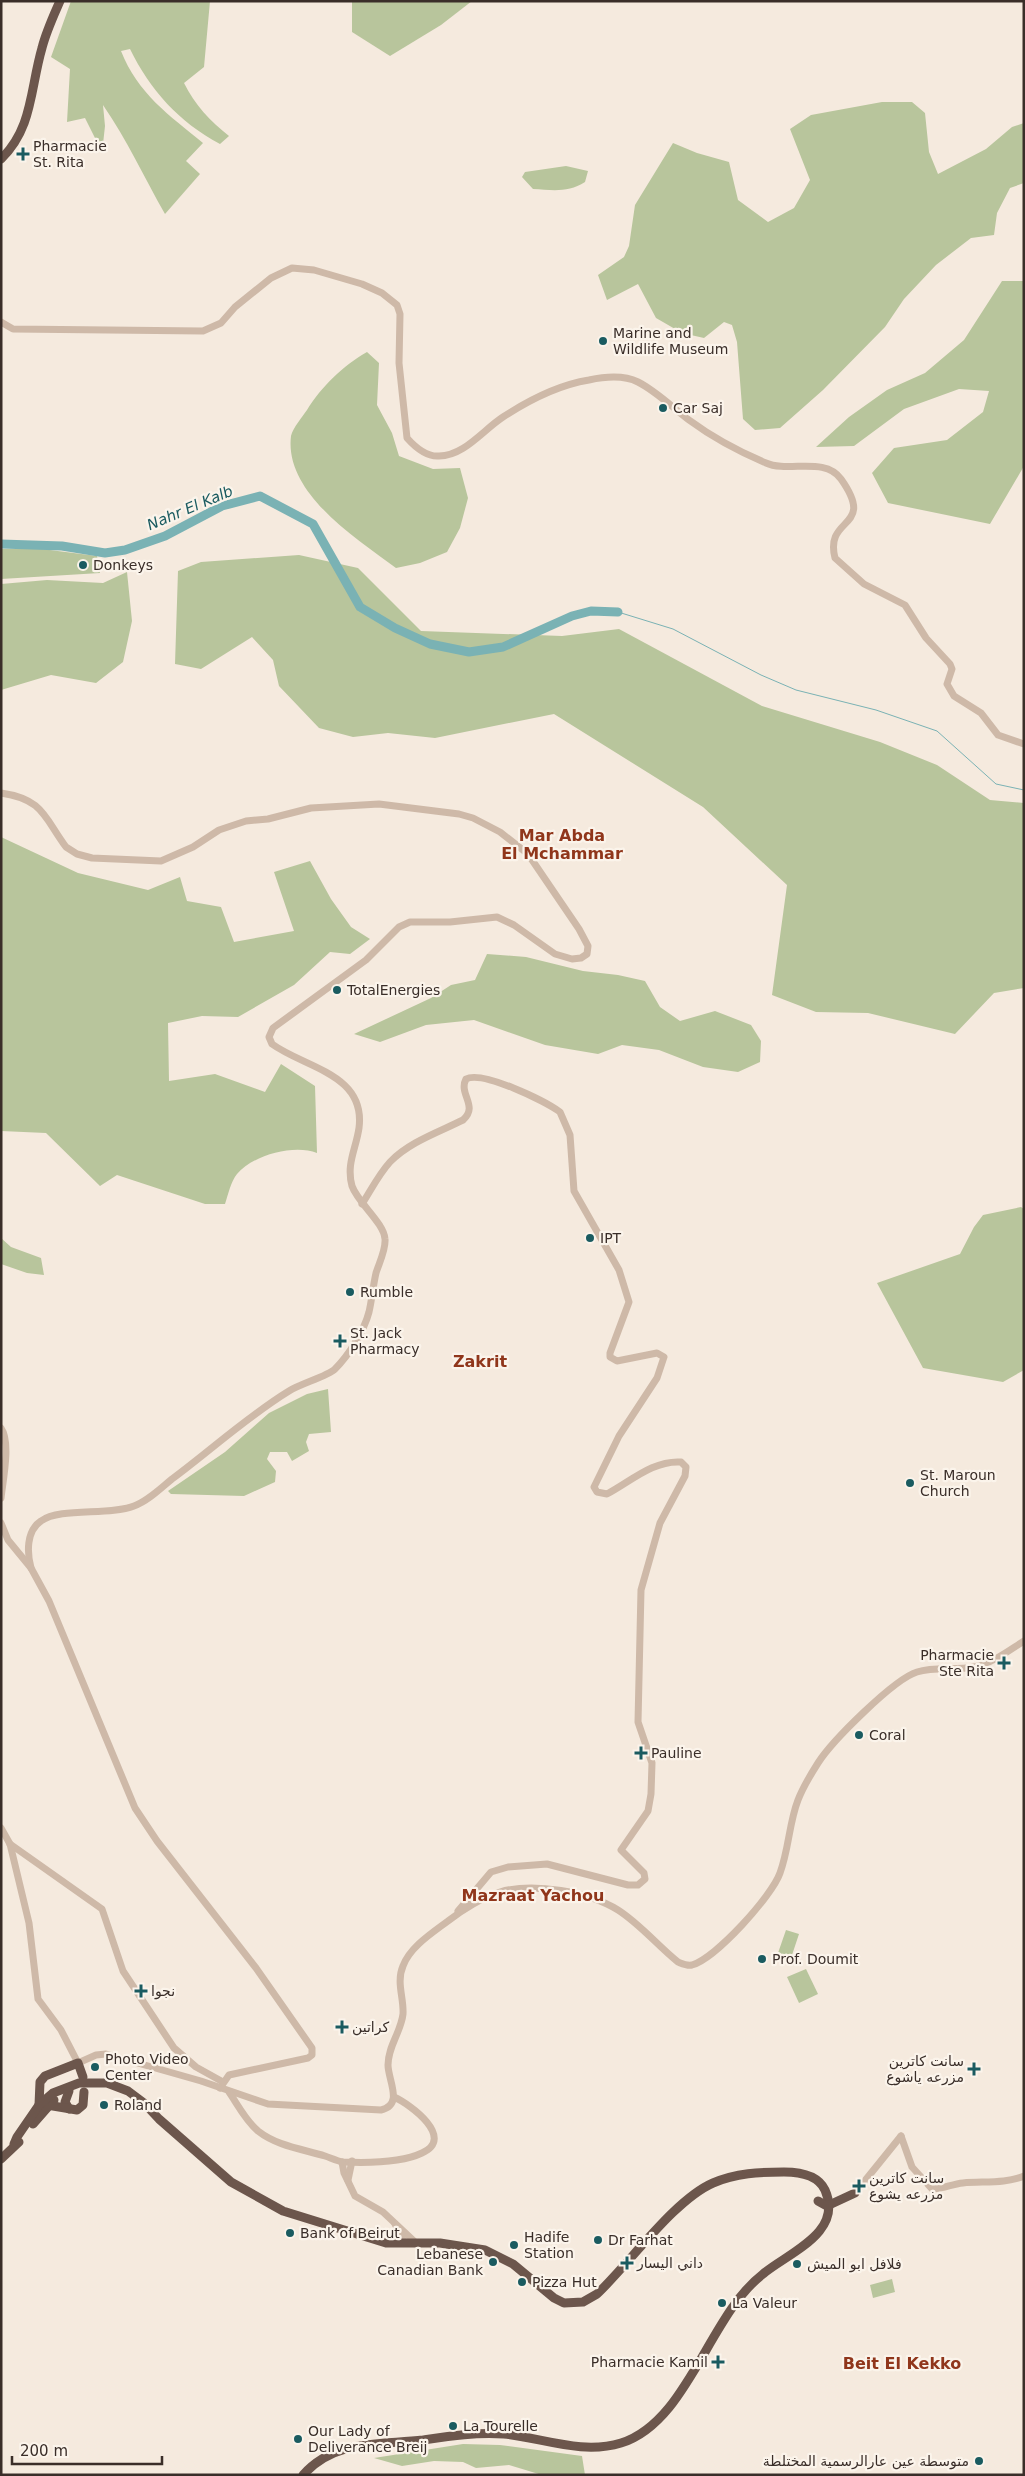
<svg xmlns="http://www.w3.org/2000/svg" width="1025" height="2476" viewBox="0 0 1025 2476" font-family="'DejaVu Sans','Noto Naskh Arabic',sans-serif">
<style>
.green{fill:#b8c59c}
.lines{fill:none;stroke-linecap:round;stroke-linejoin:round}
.stream{stroke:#7ab2b4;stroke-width:1}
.river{stroke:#7ab2b4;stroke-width:9}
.tertiary{stroke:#ceb9a8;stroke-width:7}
.trunk{stroke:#6c564c;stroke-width:9}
.poi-dot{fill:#1a5b60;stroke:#fbf4eb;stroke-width:2}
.labels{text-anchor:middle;stroke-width:4.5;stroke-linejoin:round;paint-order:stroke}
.poi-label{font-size:14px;fill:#3a2e29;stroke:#fbf4eb;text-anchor:start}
.water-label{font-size:15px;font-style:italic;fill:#1a5b60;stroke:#fbf4eb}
.quarter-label{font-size:16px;font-weight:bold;fill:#90361b;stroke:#fbf4eb}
</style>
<rect width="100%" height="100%" fill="#f5eade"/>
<g class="green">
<path d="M71,1H210L204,67L184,83C195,105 210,121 229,136L220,144C179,122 150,90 130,49L121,51C138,94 169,115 203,143L186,161L200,174L165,214C144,177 127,140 103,105L105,126L103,144L95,138L85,118L67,122L70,69L51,57Z"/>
<polygon points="352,1 472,1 441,25 390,56 352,32"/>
<polygon points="882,102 912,102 925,113 929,152 938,174 986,149 1012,127 1024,123 1024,183 1010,188 997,213 994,235 971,238 936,265 904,299 885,327 823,390 780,428 755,430 743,419 737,342 732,325 724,322 704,338 682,333 656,318 638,284 607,300 598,275 624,257 629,246 635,205 673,143 697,153 729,162 738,200 768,222 794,208 810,180 790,129 811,115"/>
<path d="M566,166L588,171L585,182C568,193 552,190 533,189L522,177L525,172Z"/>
<polygon points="1002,281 1024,281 1024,466 990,524 888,503 872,473 894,448 947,440 983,412 989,391 959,389 904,409 854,446 816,447 849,417 887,390 925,373 964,340"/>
<path d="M367,352L379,363L377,405L392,433L399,456L433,469L460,468L468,498L460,528L447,552L420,563L396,568C357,539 284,493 291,436C293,428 302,417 307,410C321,387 344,365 367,352Z"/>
<polygon points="1,549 42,549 97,556 100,573 1,579"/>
<polygon points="299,555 358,568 421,631 562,636 619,629 762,706 880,742 937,765 990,800 1024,803 1024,988 994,993 955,1034 868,1013 816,1012 772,995 787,885 703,807 554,714 435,738 388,733 353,737 319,728 279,686 273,660 252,637 201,669 175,664 178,571 201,562"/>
<polygon points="127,572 132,621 123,662 96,683 51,675 1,690 1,584 47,580 103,583"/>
<path d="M1,837L78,873L148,890L180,877L187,901L221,907L234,942L294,931L274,872L310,861L331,899L351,927L370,939L350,954L330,952L294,985L238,1017L202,1016L168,1023L169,1081L215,1074L265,1092L281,1064L315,1086L317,1153C294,1144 253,1155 237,1174C231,1181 228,1195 225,1204H205L117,1175L100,1186L46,1133L1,1131Z"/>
<polygon points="487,954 526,957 583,971 618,975 645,981 660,1007 680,1021 715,1011 751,1025 761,1041 760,1062 738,1072 703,1067 659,1050 622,1045 598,1054 545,1045 474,1020 426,1025 380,1042 354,1034 431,998 451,985 475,980"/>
<polygon points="1021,1207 1024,1209 1024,1370 1003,1382 923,1368 877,1283 960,1254 974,1227 983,1215"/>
<polygon points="1,1238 11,1247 41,1258 44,1275 27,1273 1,1264"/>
<polygon points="328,1389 331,1432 309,1434 306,1442 309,1451 292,1461 287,1452 270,1452 267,1459 276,1471 275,1482 244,1496 171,1494 168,1491 225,1452 269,1413 307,1394"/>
<polygon points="786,1930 799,1934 791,1958 778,1953"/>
<polygon points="806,1969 818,1994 799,2003 787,1977"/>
<polygon points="892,2279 895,2292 873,2298 870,2285"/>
<polygon points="463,2444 500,2445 582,2456 585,2475 542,2475 509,2465 476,2468 463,2462 434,2461 402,2466 374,2458"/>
</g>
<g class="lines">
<polyline class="stream" points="618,612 673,629 761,675 796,690 876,710 937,731 996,784 1024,790"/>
<polyline class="river" points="1,544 62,546 105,553 125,550 165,536 222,506 260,496 313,524 360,607 395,628 430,644 469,652 503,647 572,616 591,611 618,612"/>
<g class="tertiary">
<path d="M1,322L13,329L203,331L221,323L235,307L271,278L292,268L314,270L362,284L382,293L397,305L400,314L399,363L407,438C415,447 426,457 439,456C464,456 483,430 503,417C529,400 558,385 589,380C603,377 624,375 638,382C656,391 673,408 689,420C712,437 740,452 766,463C788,473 825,456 841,479C877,530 824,515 835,558L864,584L905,605L926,638L950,664L952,669L947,684L954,696L981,713L998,735L1024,744"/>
<path d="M1,793C43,799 44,817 66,847L77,854L92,858L161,861L193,847L219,830L246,821L268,819L311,808L379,804L459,814L473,818L500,832L528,854L579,929L588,946L587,954L581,958L572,959L555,954L514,925L497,917L450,922H410L399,927L366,960L273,1028L269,1037L272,1044C305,1068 366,1074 359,1128C356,1149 346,1164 352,1186C358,1203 384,1223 385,1239C386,1250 379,1263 376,1273C373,1286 372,1299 369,1312C364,1331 349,1355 335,1369C328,1376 300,1384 289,1391C248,1416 211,1450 172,1479C161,1488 148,1501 134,1506C109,1516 60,1507 41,1521C26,1531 27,1553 31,1568"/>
<path d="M362,1204C371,1190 379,1174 390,1162C409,1142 439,1132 463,1120C479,1106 458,1094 466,1079C482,1070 545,1101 560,1112L570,1135L574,1191L619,1270L629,1302L610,1353V1357L617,1361L657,1353L664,1357L657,1378L619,1436L594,1487L597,1492L607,1494C630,1482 653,1460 681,1462L686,1467L685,1476L660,1523L641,1590L638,1722L652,1763L651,1794L648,1811L621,1850L644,1873L645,1879L638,1885H628L547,1864L508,1867L491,1872L458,1911"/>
<path d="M1,1428C11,1442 3,1480 1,1498"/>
<polyline points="1,1523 8,1540 31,1568 49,1601 135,1808 157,1841 256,1968 312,2048 312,2055 308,2058 229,2075 220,2088"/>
<path d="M1,1828L10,1844L29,1923L38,1999L61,2030L78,2063L96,2055L106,2054L201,2081L268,2104L381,2110C404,2105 388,2080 388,2065C388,2046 401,2032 403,2014C404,1998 396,1982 403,1966C410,1947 432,1933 448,1921C462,1910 483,1897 500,1892C534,1882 589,1892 618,1910C640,1924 658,1946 678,1962C683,1964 687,1966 692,1965C716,1958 772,1896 780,1873C789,1849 789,1823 798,1800C803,1787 811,1774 818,1763C832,1741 894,1679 917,1672C936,1666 955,1671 974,1667C993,1663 1008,1651 1024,1641"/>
<polyline points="10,1844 102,1909 123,1971 174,2048 196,2067 223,2082"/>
<path d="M229,2092C238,2105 245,2120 258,2131C277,2146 302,2149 325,2156C331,2158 337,2161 343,2162C367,2163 401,2163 422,2153C456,2138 410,2104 394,2097"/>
<path d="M901,2136L912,2167L932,2189C943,2189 952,2184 963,2183C983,2181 1005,2184 1024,2176"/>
<polyline points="342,2162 344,2173 355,2196 383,2212 415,2242"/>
<polyline points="348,2180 352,2161"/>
<polyline points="855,2193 901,2136"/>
<polyline points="395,2224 404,2242"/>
</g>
<g class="trunk">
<path d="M1,159C33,128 30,89 42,48C46,32 53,17 60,1"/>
<polyline points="69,2091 65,2102 69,2109"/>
<polyline points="39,2105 40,2082 45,2076 78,2063 83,2077"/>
<polyline points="47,2105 77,2110 83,2105 84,2092"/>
<polyline points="33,2124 54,2100"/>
<path d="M14,2144L17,2137L39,2105L53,2093L79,2083H107L128,2091L144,2103L159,2119L231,2182L283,2211L386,2243H440L485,2250L513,2264L554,2298L564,2303L583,2302L597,2294C630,2263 674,2200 713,2183C736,2173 760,2172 784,2172C799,2172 818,2175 825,2190C844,2233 788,2253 763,2274C709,2315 688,2422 621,2443C582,2455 543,2438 504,2434C476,2432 450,2436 423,2440C380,2445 335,2439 303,2475"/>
<polyline points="1,2159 19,2142"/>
<polyline points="818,2201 827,2206 855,2193"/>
</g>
</g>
<g class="poi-dot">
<path d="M20.5 146.5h5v5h5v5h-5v5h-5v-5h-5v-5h5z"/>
<circle cx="603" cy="341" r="5"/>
<circle cx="663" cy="408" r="5"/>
<circle cx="83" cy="565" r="5"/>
<circle cx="337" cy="990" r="5"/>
<circle cx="590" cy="1238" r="5"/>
<circle cx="350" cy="1292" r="5"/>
<path d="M337.5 1333.5h5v5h5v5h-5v5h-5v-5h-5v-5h5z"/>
<circle cx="910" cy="1483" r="5"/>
<path d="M1001.5 1655.5h5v5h5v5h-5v5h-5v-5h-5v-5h5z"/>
<circle cx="859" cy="1735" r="5"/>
<path d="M638.5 1745.5h5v5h5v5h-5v5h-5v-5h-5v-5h5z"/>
<circle cx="762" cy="1959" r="5"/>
<path d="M138.5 1983.5h5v5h5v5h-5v5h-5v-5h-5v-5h5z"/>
<path d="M339.5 2019.5h5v5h5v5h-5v5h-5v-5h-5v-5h5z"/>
<circle cx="95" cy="2067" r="5"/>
<path d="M971.5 2061.5h5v5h5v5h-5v5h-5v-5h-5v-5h5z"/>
<circle cx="104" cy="2105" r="5"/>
<path d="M856.5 2178.5h5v5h5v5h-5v5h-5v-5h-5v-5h5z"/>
<circle cx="290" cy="2233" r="5"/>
<circle cx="598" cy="2240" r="5"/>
<circle cx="514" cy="2245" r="5"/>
<circle cx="493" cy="2262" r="5"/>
<path d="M624.5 2255.5h5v5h5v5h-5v5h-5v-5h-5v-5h5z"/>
<circle cx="797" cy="2264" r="5"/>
<circle cx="522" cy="2282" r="5"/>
<circle cx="722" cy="2303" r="5"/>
<path d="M715.5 2354.5h5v5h5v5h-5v5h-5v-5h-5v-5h5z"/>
<circle cx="453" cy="2426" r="5"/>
<circle cx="298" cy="2439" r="5"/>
<circle cx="979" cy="2461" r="5"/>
</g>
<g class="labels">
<g class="poi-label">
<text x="33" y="151">Pharmacie<tspan x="33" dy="16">St. Rita</tspan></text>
<text x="613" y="338">Marine and<tspan x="613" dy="16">Wildlife Museum</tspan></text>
<text x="673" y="413">Car Saj</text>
<text x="93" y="570">Donkeys</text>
<text x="347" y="995">TotalEnergies</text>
<text x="600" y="1243">IPT</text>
<text x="360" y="1297">Rumble</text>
<text x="350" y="1338">St. Jack<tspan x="350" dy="16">Pharmacy</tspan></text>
<text x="920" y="1480">St. Maroun<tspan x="920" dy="16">Church</tspan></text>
<text x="994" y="1660" text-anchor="end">Pharmacie<tspan x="994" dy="16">Ste Rita</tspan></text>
<text x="869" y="1740">Coral</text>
<text x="651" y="1758">Pauline</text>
<text x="772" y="1964">Prof. Doumit</text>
<text x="151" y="1996">نجوا</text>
<text x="352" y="2032">كراتين</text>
<text x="105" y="2064">Photo Video<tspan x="105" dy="16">Center</tspan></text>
<text x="964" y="2066" text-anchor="end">سانت كاترين<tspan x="964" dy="16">مزرعه ياشوع</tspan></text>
<text x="114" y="2110">Roland</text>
<text x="869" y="2183">سانت كاترين<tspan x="869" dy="16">مزرعه يشوع</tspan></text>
<text x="300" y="2238">Bank of Beirut</text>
<text x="524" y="2242">Hadife<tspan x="524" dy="16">Station</tspan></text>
<text x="608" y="2245">Dr Farhat</text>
<text x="483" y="2259" text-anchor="end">Lebanese<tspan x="483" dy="16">Canadian Bank</tspan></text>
<text x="637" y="2268">داني اليسار</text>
<text x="807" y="2269">فلافل ابو الميش</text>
<text x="532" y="2287">Pizza Hut</text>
<text x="732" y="2308">La Valeur</text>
<text x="708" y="2367" text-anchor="end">Pharmacie Kamil</text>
<text x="463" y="2431">La Tourelle</text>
<text x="308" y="2436">Our Lady of<tspan x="308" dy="16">Deliverance Breij</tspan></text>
<text x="969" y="2466" text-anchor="end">متوسطة عين عارالرسمية المختلطة</text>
</g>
<g class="water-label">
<text transform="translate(190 508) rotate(-23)" y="5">Nahr El Kalb</text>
</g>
<g class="quarter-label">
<text x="562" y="841">Mar Abda<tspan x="562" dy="18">El Mchammar</tspan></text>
<text x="480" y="1367">Zakrit</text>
<text x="533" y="1901">Mazraat Yachou</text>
<text x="902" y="2369">Beit El Kekko</text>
</g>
</g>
<rect width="1025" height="2476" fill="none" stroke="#3a2e29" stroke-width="5"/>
<path d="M12 2456v8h150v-8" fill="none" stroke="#3a2e29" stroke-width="2.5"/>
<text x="20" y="2456" font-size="15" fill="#3a2e29" stroke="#fbf4eb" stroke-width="4" paint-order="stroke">200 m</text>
</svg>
